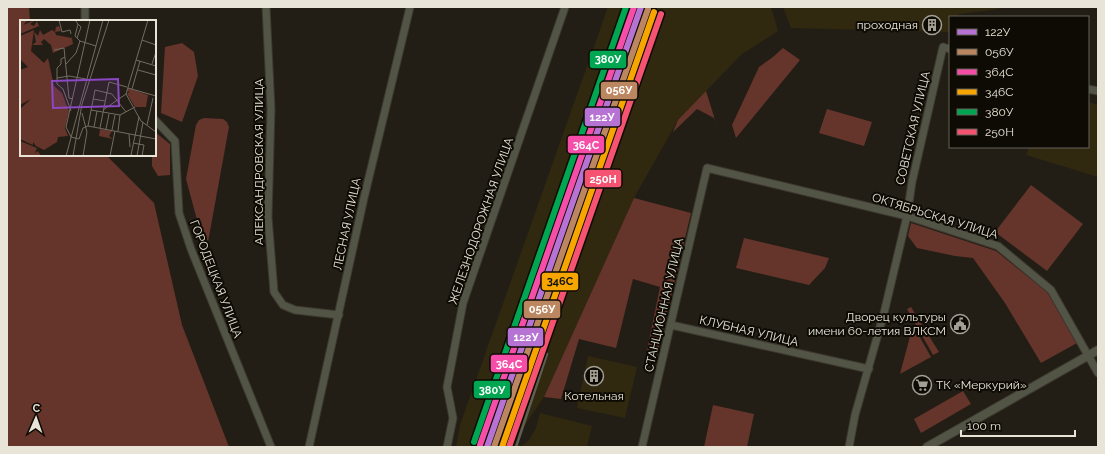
<svg xmlns="http://www.w3.org/2000/svg" width="1105" height="454" viewBox="0 0 1105 454" font-family="Raleway,sans-serif">
<style>
.built{fill:#312810}
.green{fill:#65342a}
.lines{fill:none;stroke-linecap:round;stroke-linejoin:round}
.minor-casing{stroke:#3d3931;stroke-width:9}
.tertiary-casing{stroke:#3d3931;stroke-width:10}
.minor{stroke:#525445;stroke-width:7}
.tertiary{stroke:#525445;stroke-width:8}
.rail{stroke:#5e5f53;stroke-width:2.5}
.rail-1-casing{stroke:#0e0b04;stroke-width:9}
.rail-2-casing{stroke:#0e0b04;stroke-width:9}
.rail-3-casing{stroke:#0e0b04;stroke-width:9}
.rail-4-casing{stroke:#0e0b04;stroke-width:9}
.rail-5-casing{stroke:#0e0b04;stroke-width:9}
.rail-6-casing{stroke:#0e0b04;stroke-width:9}
.rail-1{stroke:#b673d3;stroke-width:6}
.rail-2{stroke:#bb8660;stroke-width:6}
.rail-3{stroke:#f54da8;stroke-width:6}
.rail-4{stroke:#f7a600;stroke-width:6}
.rail-5{stroke:#00a651;stroke-width:6}
.rail-6{stroke:#f65372;stroke-width:6}
.labels{text-anchor:middle;stroke-width:4;stroke-linejoin:round;paint-order:stroke}
.poi-label{font-size:12px;fill:#e8e4d8;stroke:#0e0b04;text-anchor:end}
.street-label{font-size:12px;fill:#e8e4d8;stroke:#0e0b04}
.inset-road{fill:none;stroke:#716d63;stroke-width:1}
.view{fill:#8b48c3;fill-opacity:0.15;stroke:#8b48c3;stroke-width:2}
.inset-edge{fill:none;stroke:#e8e4d8;stroke-width:2}
.line-badge{stroke:#0e0b04;stroke-width:1.5}
.badge-label{font-size:11px;text-anchor:middle;font-weight:bold;fill:#fff}
.pale-badge-label{font-size:11px;text-anchor:middle;font-weight:bold;fill:#111}
</style>
<rect width="100%" height="100%" fill="#221e15"/>
<g class="built">
<polygon points="608,7 771,7 778,31 742,54 678,120 634,198 544,397 513,442 522,446 529,440 536,428 540,413 592,426 587,447 456,447 460,425"/>
<polygon points="783,7 1005,7 992,10 959,14 958,17 950,17 950,32 791,28"/>
<polygon points="1088,102 1098,105 1098,177 1026,155 1029,147 1088,147"/>
<polygon points="588,356 637,367 625,418 577,408"/>
</g>
<g class="green">
<polygon points="7,7 29,7 30,21 21,21 21,155 106,155 154,203 182,325 229,447 7,447"/>
<polygon points="182,43 194,52 198,76 182,122 161,113 165,47"/>
<polygon points="783,48 800,60 736,138 732,125 759,67 773,57"/>
<polygon points="706,91 716,123 714,118 697,109 673,132 678,120"/>
<polygon points="827,109 872,122 864,146 819,133"/>
<polygon points="204,118 223,119 227,122 229,127 208,242 197,220 186,179 196,125 199,120"/>
<polygon points="155,132 170,144 170,175 158,176 152,166 152,155 155,155"/>
<polygon points="1031,185 1083,224 1047,271 995,232"/>
<polygon points="634,198 691,213 658,351 647,350 660,287 633,279 616,348 579,339 561,399 544,397"/>
<polygon points="911,223 996,251 1047,292 1077,343 1041,363 1005,303 973,258 955,256 917,248 908,236"/>
<polygon points="744,238 829,258 825,268 809,285 736,268"/>
<polygon points="911,307 939,352 933,355 907,309"/>
<polygon points="913,325 931,357 900,374"/>
<polygon points="963,391 971,404 921,433 914,419"/>
<polygon points="713,405 754,414 747,447 704,447"/>
</g>
<g class="lines">
<g class="minor-casing">
<g id="minor">
<polyline points="85,7 85,21"/>
<polyline points="266,7 271,109 268,217 274,292 283,305 295,310 339,315"/>
<polyline points="1088,89 1098,91"/>
<polyline points="155,120 175,141 179,213 191,249 271,447"/>
<polyline points="671,325 869,369"/>
<polyline points="309,447 364,198 410,7"/>
<polyline points="447,447 453,418 447,387 463,303 565,7"/>
<polyline points="642,447 707,168 907,216 998,246 1051,290 1098,373"/>
<polyline points="849,447 855,415 884,313 907,216 912,182 943,47 950,49"/>
</g>
</g>
<g class="tertiary-casing">
<polyline id="tertiary" points="927,447 1098,350"/>
</g>
<use href="#minor" class="minor"/>
<use href="#tertiary" class="tertiary"/>
<polyline class="rail" points="516,447 547,354"/>
<g class="rail-1-casing">
<polyline id="rail-1" points="487,447 641,7"/>
</g>
<g class="rail-2-casing">
<polyline id="rail-2" points="494,447 648,9"/>
</g>
<g class="rail-3-casing">
<polyline id="rail-3" points="480,445 634,7"/>
</g>
<g class="rail-4-casing">
<polyline id="rail-4" points="502,447 654,12"/>
</g>
<g class="rail-5-casing">
<polyline id="rail-5" points="474,442 626,7"/>
</g>
<g class="rail-6-casing">
<polyline id="rail-6" points="509,447 661,14"/>
</g>
<use href="#rail-1" class="rail-1"/>
<use href="#rail-2" class="rail-2"/>
<use href="#rail-3" class="rail-3"/>
<use href="#rail-4" class="rail-4"/>
<use href="#rail-5" class="rail-5"/>
<use href="#rail-6" class="rail-6"/>
</g>
<defs>
<g id="building-ring" transform="scale(1)"><circle r="9.5" fill="#0e0b04" stroke="#a39f94" stroke-width="1.5"/><path d="M-4-6H4V6H1V3H-1V6H-4ZM-2.5-4.3h1.7v1.8h-1.7ZM.8-4.3h1.7v1.8H.8ZM-2.5-1h1.7V.8h-1.7ZM.8-1h1.7V.8H.8Z" fill="#a39f94"/></g>
<g id="civic-ring" transform="scale(1)"><circle r="9.5" fill="#0e0b04" stroke="#a39f94" stroke-width="1.5"/><path d="M-.6-6.5H3V-4.5H.6V-3L4-1V1h2V6H-6V1h2V-1L-.6-3ZM-1.2 2.5V6h2.4V2.5Z" fill="#a39f94"/></g>
<g id="supermarket-ring" transform="scale(1)"><circle r="9.5" fill="#0e0b04" stroke="#a39f94" stroke-width="1.5"/><path d="M-6-5.5h2.5l.6 2H6L4.5 2H-2.5L-4.4-4H-6ZM-1.5 3.2a1.3 1.3 0 1 0 .1 0ZM3 3.2a1.3 1.3 0 1 0 .1 0Z" fill="#a39f94"/></g>
</defs>
<g fill-rule="evenodd">
<use href="#building-ring" x="932" y="25"/>
<use href="#civic-ring" x="960" y="324"/>
<use href="#building-ring" x="594" y="376"/>
<use href="#supermarket-ring" x="922" y="385"/>
</g>
<g class="labels">
<g class="poi-label">
<text x="918" y="29">проходная</text>
<text x="946" y="321">Дворец культуры<tspan x="946" dy="14">имени 60-летия ВЛКСМ</tspan></text>
<text x="936" y="389" text-anchor="start">ТК «Меркурий»</text>
<text x="594" y="400" text-anchor="middle">Котельная</text>
</g>
<g class="street-label">
<text transform="translate(913 128) rotate(-77)" y="4">СОВЕТСКАЯ УЛИЦА</text>
<text transform="translate(259 162) rotate(-90)" y="4">АЛЕКСАНДРОВСКАЯ УЛИЦА</text>
<text transform="translate(935 216) rotate(17)" y="4">ОКТЯБРЬСКАЯ УЛИЦА</text>
<text transform="translate(481 221) rotate(-71)" y="4">ЖЕЛЕЗНОДОРОЖНАЯ УЛИЦА</text>
<text transform="translate(347 224) rotate(-78)" y="4">ЛЕСНАЯ УЛИЦА</text>
<text transform="translate(216 279) rotate(69)" y="4">ГОРОДЕЦКАЯ УЛИЦА</text>
<text transform="translate(664 305) rotate(-77)" y="4">СТАНЦИОННАЯ УЛИЦА</text>
<text transform="translate(749 331) rotate(13)" y="4">КЛУБНАЯ УЛИЦА</text>
</g>
</g>
<g transform="translate(20 20)">
<rect width="136" height="136" fill="#221e15"/>
<path d="M0,0H8L3,5L15,0L10,4L14,6L17,1L19,6L0,14ZM39,6L41,11L35,12L36,15L52,18L53,24L33,33L31,25L24,19L21,22L23,25H12L16,22L14,12L18,16L20,10L23,15L32,10L35,12L36,7ZM14,10L11,31L24,43L28,38L34,66L42,73L49,91L45,108L48,116L38,117L37,122L24,130L16,126L13,122V125L0,119V89L11,79L0,85V50L8,47L0,39V16ZM108,68L128,75L126,87H115L107,74L110,71L107,72ZM80,109L92,111L89,116L93,119L79,116ZM0,121L17,128L15,133L18,131L21,136H0Z" fill="#65342a"/>
<path class="inset-road" d="M39,0L42,12L50,10L51,14M55,0L58,4L55,16L60,21L76,26M57,18L61,7L58,4M122,20L136,25M34,30L44,28L49,78L53,79M116,40L136,46M46,44L56,33L60,21M132,44L136,32M37,48V64L43,69L51,91M37,48L41,44V39L45,37M118,50L136,55M37,58L49,56L66,59M108,68L136,76M112,69L120,41M106,74L121,101L136,112M73,79L85,81M71,90L100,95L115,87M83,90L106,74L128,0M62,93L67,112L63,136M127,105L133,78M68,106L63,108L59,119L51,117L46,107L70,0M68,106L75,70L92,74L106,92M68,106L136,119M74,107L77,91M80,108L89,62L107,67M86,109L89,94M92,110L95,95M98,111L100,95M109,114L110,127M113,123L124,125L122,136M46,136L83,0M53,136L62,84L89,0M90,136L95,111M115,136L111,135L119,97M117,136L123,102"/>
<path class="view" d="M98,59L99,86L33,88L32,61Z"/>
<rect width="136" height="136" class="inset-edge"/>
</g>
<g class="line-badge">
<rect x="589" y="50" width="38" height="19" rx="4" fill="#00a651"/>
<rect x="600" y="81" width="38" height="19" rx="4" fill="#bb8660"/>
<rect x="584" y="107" width="37" height="20" rx="4" fill="#b673d3"/>
<rect x="567" y="135" width="38" height="19" rx="4" fill="#f54da8"/>
<rect x="584" y="169" width="38" height="19" rx="4" fill="#f65372"/>
<rect x="541" y="272" width="38" height="19" rx="4" fill="#f7a600"/>
<rect x="523" y="300" width="38" height="19" rx="4" fill="#bb8660"/>
<rect x="507" y="327" width="37" height="20" rx="4" fill="#b673d3"/>
<rect x="490" y="354" width="38" height="19" rx="4" fill="#f54da8"/>
<rect x="473" y="380" width="38" height="19" rx="4" fill="#00a651"/>
</g>
<g class="badge-label">
<text x="608" y="63">380У</text>
<text x="619" y="94">056У</text>
<text x="602" y="121">122У</text>
<text x="586" y="149">364С</text>
<text x="603" y="183">250Н</text>
<text x="542" y="313">056У</text>
<text x="526" y="341">122У</text>
<text x="509" y="368">364С</text>
<text x="492" y="394">380У</text>
</g>
<g class="pale-badge-label">
<text x="560" y="285">346С</text>
</g>
<rect width="1105" height="454" fill="none" stroke="#e8e4d8" stroke-width="16"/>
<rect x="949" y="16" width="140" height="132" fill="#0e0b04" stroke="#656259"/>
<rect x="957" y="29" width="20" height="6" fill="#b673d3" stroke="#656259"/>
<text x="985" y="36" font-size="12" fill="#e8e4d8">122У</text>
<rect x="957" y="49" width="20" height="6" fill="#bb8660" stroke="#656259"/>
<text x="985" y="56" font-size="12" fill="#e8e4d8">056У</text>
<rect x="957" y="69" width="20" height="6" fill="#f54da8" stroke="#656259"/>
<text x="985" y="76" font-size="12" fill="#e8e4d8">364С</text>
<rect x="957" y="89" width="20" height="6" fill="#f7a600" stroke="#656259"/>
<text x="985" y="96" font-size="12" fill="#e8e4d8">346С</text>
<rect x="957" y="109" width="20" height="6" fill="#00a651" stroke="#656259"/>
<text x="985" y="116" font-size="12" fill="#e8e4d8">380У</text>
<rect x="957" y="129" width="20" height="6" fill="#f65372" stroke="#656259"/>
<text x="985" y="136" font-size="12" fill="#e8e4d8">250Н</text>
<g transform="translate(36 418) rotate(2)" stroke="#0e0b04" stroke-width="3" paint-order="stroke">
<path d="M0-3L7 15L0 10L-7 15Z" fill="#e8e4d8"/>
<text y="-6" font-size="11" font-weight="bold" text-anchor="middle" fill="#e8e4d8">С</text>
</g>
<path d="M961 430v6h114v-6" fill="none" stroke="#e8e4d8" stroke-width="2"/>
<text x="967" y="430" font-size="12" fill="#e8e4d8" stroke="#0e0b04" stroke-width="3" paint-order="stroke">100 m</text>
</svg>
